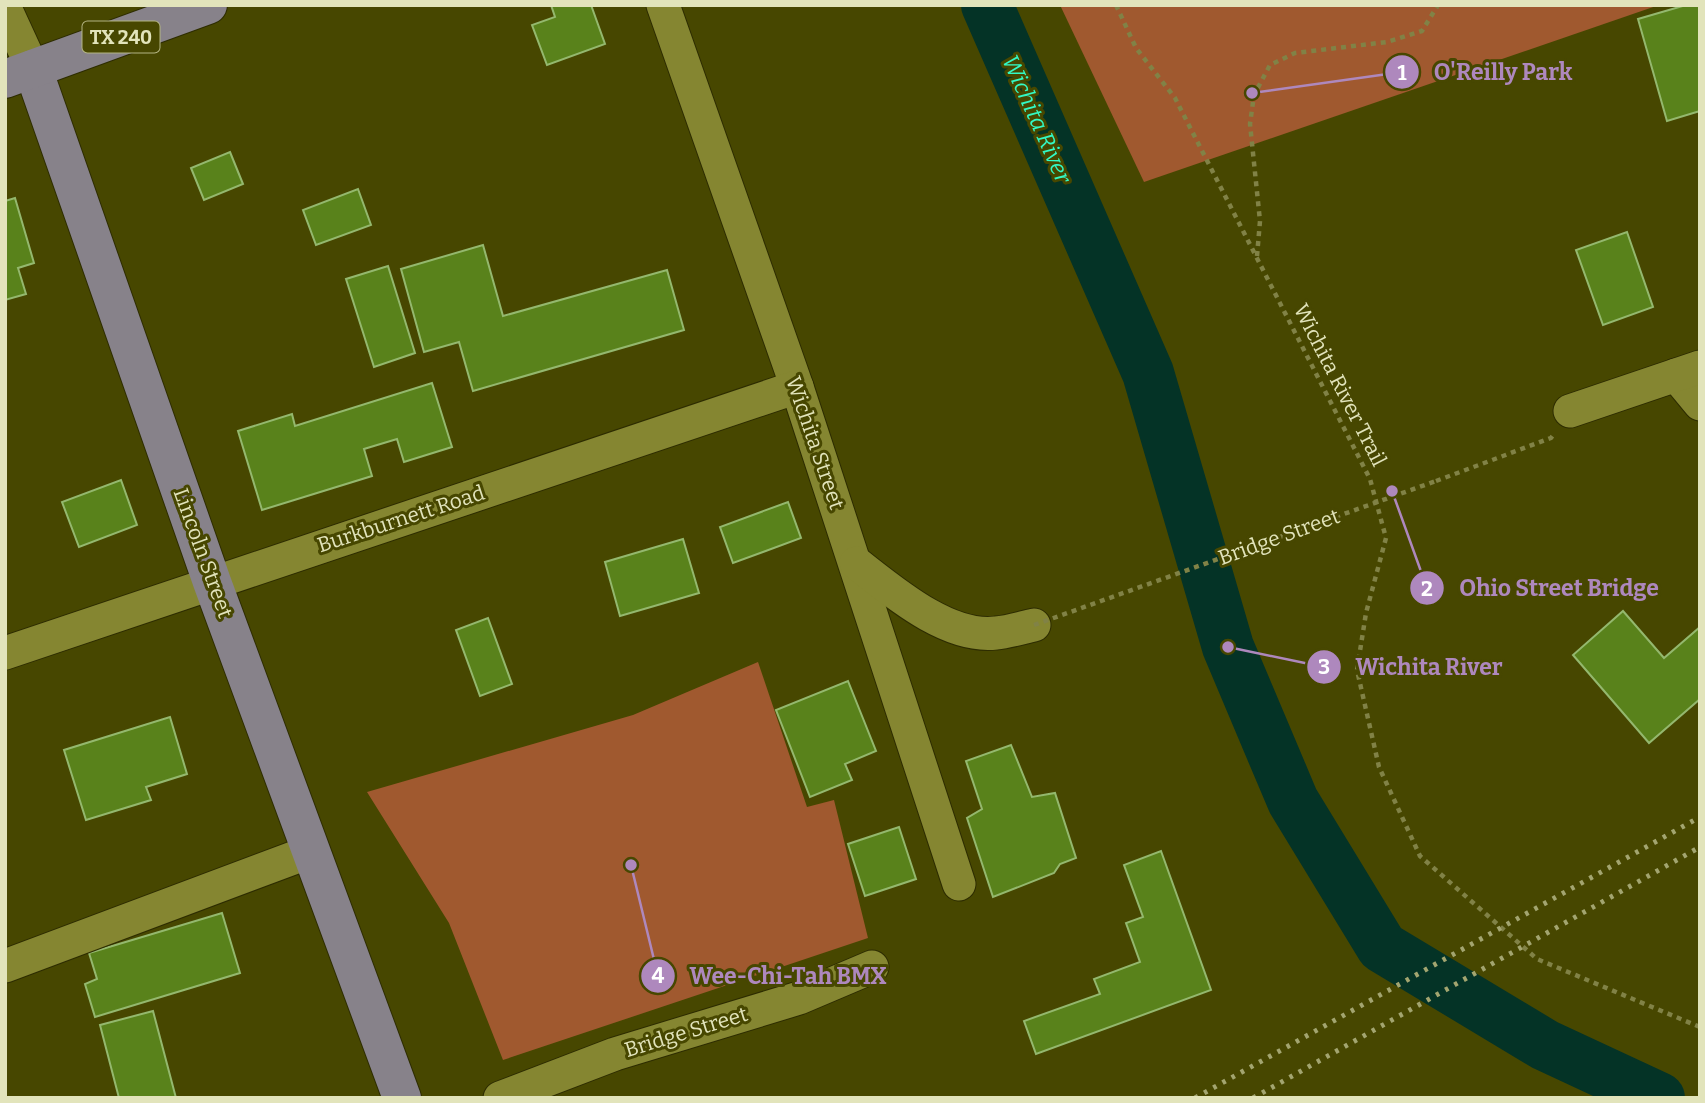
<svg xmlns="http://www.w3.org/2000/svg" width="1705" height="1103" viewBox="0 0 1705 1103" font-family="Bitter,serif">
<style>
.green{fill:#a0592f}
.lines{fill:none;stroke-linecap:round;stroke-linejoin:round}
.river{stroke:#043326;stroke-width:52}
.building{fill:#59821b;stroke:#94b86e;stroke-width:2}
.minor-casing{stroke:#2d2c00;stroke-width:35}
.major-casing{stroke:#2d2c00;stroke-width:40}
.path{stroke:#818246;stroke-width:4.5;stroke-dasharray:5 5;stroke-linecap:butt}
.minor{stroke:#858631;stroke-width:33}
.major{stroke:#87828a;stroke-width:38}
.rail{stroke:#a3a570;stroke-width:5;stroke-dasharray:3.5 7;stroke-linecap:butt}
.path-bridge{stroke:#818246;stroke-width:4.5;stroke-dasharray:5 5;stroke-linecap:butt}
.labels{text-anchor:middle;stroke-width:6;stroke-linejoin:round;paint-order:stroke}
.shield{fill:#474700;stroke:#b4b583;stroke-width:2}
.shield-label{font-size:19px;font-weight:bold;fill:#e2e4bb}
.street-label{font-size:21px;fill:#e2e4bb;stroke:#474700}
.water-label{font-size:23px;font-style:italic;fill:#32f9c5;stroke:#474700}
.leader{fill:none;stroke:#ae88bd;stroke-width:2.5}
.callout-dot{fill:#ae88bd;stroke:#474700;stroke-width:2.5}
.mark-label{font-size:21px;text-anchor:middle;font-weight:bold;fill:#fff}
.callout-label{font-size:23px;text-anchor:middle;font-weight:bold;fill:#ae88bd;stroke:#474700;stroke-width:6;stroke-linejoin:round;paint-order:stroke}
</style>
<rect width="100%" height="100%" fill="#474700"/>
<g class="green">
<polygon points="1060,5 1659,5 1144,182"/>
<polygon points="758,662 807,807 834,800 868,938 503,1060 449,923 367,792 633,715"/>
</g>
<g class="lines">
<polyline class="river" points="987,5 1148,373 1228,647 1293,801 1382,947 1545,1045 1659,1098"/>
</g>
<g class="building">
<polygon points="551,5 591,5 605,44 547,65 532,25 555,17"/>
<polygon points="1686,5 1700,5 1700,111 1667,121 1638,19"/>
<polygon points="230,152 243,184 204,200 191,168"/>
<polygon points="358,189 371,225 316,245 303,210"/>
<polygon points="15,198 34,263 18,268 26,294 5,300 5,201"/>
<polygon points="1627,232 1653,307 1603,325 1576,250"/>
<polygon points="483,245 503,316 667,270 684,330 473,391 459,342 424,352 401,269"/>
<polygon points="388,266 415,353 374,367 346,279"/>
<polygon points="432,383 452,447 404,462 397,439 364,449 372,476 262,510 238,431 292,414 295,426"/>
<polygon points="121,480 137,525 79,547 62,502"/>
<polygon points="788,502 801,538 733,563 720,527"/>
<polygon points="683,539 699,593 620,616 605,562"/>
<polygon points="1623,611 1664,658 1700,627 1700,699 1649,743 1573,655"/>
<polygon points="488,618 512,684 480,696 456,630"/>
<polygon points="848,681 876,751 845,764 852,780 810,797 776,710"/>
<polygon points="170,717 187,774 146,787 151,800 86,820 64,750"/>
<polygon points="1011,745 1032,797 1055,793 1076,858 1060,864 1054,873 993,897 967,818 982,809 966,761"/>
<polygon points="899,827 916,879 865,896 848,844"/>
<polygon points="1161,851 1211,990 1036,1054 1024,1021 1100,994 1094,979 1140,962 1126,923 1143,917 1124,865"/>
<polygon points="222,913 240,973 95,1017 85,984 97,979 89,953"/>
<polygon points="153,1011 176,1098 119,1098 100,1025"/>
</g>
<g class="lines">
<g class="minor-casing">
<g id="minor">
<polyline points="663,5 797,387 959,884"/>
<polyline points="5,8 33,69"/>
<polyline points="1676,375 1700,404"/>
<polyline points="1570,411 1700,367"/>
<path d="M856,563C891,590 947,639 996,633C1008,632 1021,628 1034,625"/>
<polyline points="5,653 797,387"/>
<polyline points="5,966 312,851"/>
<polyline points="500,1098 615,1054 799,998 872,967"/>
</g>
</g>
<g class="major-casing">
<g id="major">
<polyline points="33,69 212,582 402,1098"/>
<polyline points="5,79 208,5"/>
</g>
</g>
<g class="path">
<polyline points="1116,5 1136,48 1175,98 1370,479 1386,538 1366,613 1357,670 1379,767 1420,856 1537,959 1700,1027"/>
<polyline points="1257,256 1260,221 1250,124 1254,95 1270,65 1295,53 1387,42 1422,31 1438,5"/>
<polyline points="1436,481 1551,438 1554,434"/>
</g>
<use href="#minor" class="minor"/>
<use href="#major" class="major"/>
<g class="rail">
<polyline points="1195,1098 1700,817"/>
<polyline points="1253,1098 1700,847"/>
</g>
<polyline class="path-bridge" points="1034,625 1436,481"/>
</g>
<g class="labels">
<rect class="shield" x="82.5" y="21.5" width="77" height="31" rx="5"/>
<g class="shield-label">
<text x="121" y="44">TX 240</text>
</g>
<g class="street-label">
<text transform="translate(1340 385) rotate(63)" y="7">Wichita River Trail</text>
<text transform="translate(815 443) rotate(71)" y="7">Wichita Street</text>
<text transform="translate(401 519) rotate(-18)" y="7">Burkburnett Road</text>
<text transform="translate(1279 537) rotate(-20)" y="7">Bridge Street</text>
<text transform="translate(203 553) rotate(70)" y="7">Lincoln Street</text>
<text transform="translate(686 1032) rotate(-17)" y="7">Bridge Street</text>
</g>
<g class="water-label">
<text transform="translate(1037 119) rotate(66)" y="8">Wichita River</text>
</g>
</g>
<path class="leader" d="M1252 93L1402 72M1392 491L1427 588M1228 647L1324 667M631 865L658 976"/>
<g class="callout-dot">
<circle cx="1252" cy="93" r="7"/>
<circle cx="1392" cy="491" r="7"/>
<circle cx="1228" cy="647" r="7"/>
<circle cx="631" cy="865" r="7"/>
<circle cx="1402" cy="72" r="18"/>
<circle cx="1427" cy="588" r="18"/>
<circle cx="1324" cy="667" r="18"/>
<circle cx="658" cy="976" r="18"/>
</g>
<g class="mark-label">
<text x="1402" y="80">1</text>
<text x="1427" y="596">2</text>
<text x="1324" y="674">3</text>
<text x="658" y="983">4</text>
</g>
<g class="callout-label">
<text x="1503" y="80">O'Reilly Park</text>
<text x="1559" y="596">Ohio Street Bridge</text>
<text x="1429" y="675">Wichita River</text>
<text x="788" y="984">Wee-Chi-Tah BMX</text>
</g>
<rect width="1705" height="1103" fill="none" stroke="#e2e4bb" stroke-width="14"/>
</svg>
